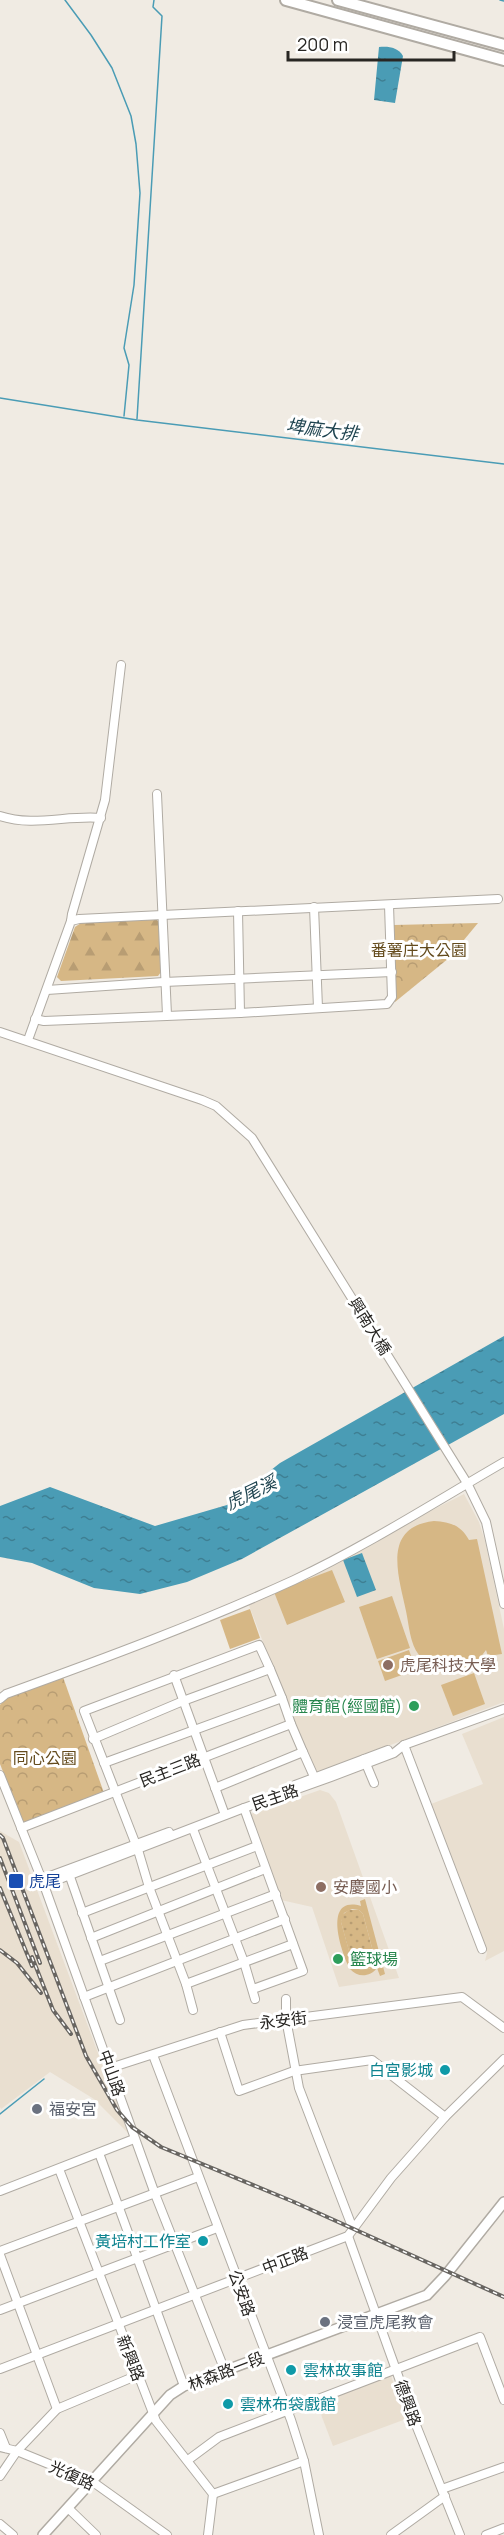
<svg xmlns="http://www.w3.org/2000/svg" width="504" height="2535" viewBox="0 0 504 2535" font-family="Manrope,'Noto Sans TC',sans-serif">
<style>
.built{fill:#e9dfd0}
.grass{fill:url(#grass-dots)}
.forest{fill:url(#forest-firs)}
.park{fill:url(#park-crowns)}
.pitch{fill:#d6b785;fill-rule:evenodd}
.water{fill:url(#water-ripples)}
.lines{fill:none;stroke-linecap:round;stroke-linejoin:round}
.stream{stroke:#4a9cb5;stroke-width:1.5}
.minor-casing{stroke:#b0aba3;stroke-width:10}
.major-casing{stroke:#b0aba3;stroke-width:12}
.highway-casing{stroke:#b0aba3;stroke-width:14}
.minor{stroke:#fff;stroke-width:8}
.major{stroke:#fff;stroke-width:9}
.highway{stroke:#fff;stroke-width:10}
.rail-casing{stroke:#686561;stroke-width:4}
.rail{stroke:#fff;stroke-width:1.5;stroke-dasharray:4.5;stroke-linecap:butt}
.education-dot{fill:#8d6e63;stroke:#fff;stroke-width:2}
.leisure-dot{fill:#2e9e5b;stroke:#fff;stroke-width:2}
.transit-dot{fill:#1a4fb4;stroke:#fff;stroke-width:2}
.culture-dot{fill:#0f9aa8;stroke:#fff;stroke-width:2}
.worship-dot{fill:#6b7280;stroke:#fff;stroke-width:2}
.labels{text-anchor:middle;stroke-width:6;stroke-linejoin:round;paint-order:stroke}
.park-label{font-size:16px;fill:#644b1d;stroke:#fff}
.street-label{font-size:16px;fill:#282623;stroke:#fff}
.education-label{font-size:16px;fill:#785e54;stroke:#fff;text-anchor:start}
.leisure-label{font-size:16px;fill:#27864d;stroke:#fff;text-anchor:end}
.transit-label{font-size:16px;fill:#164399;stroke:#fff;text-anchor:start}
.culture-label{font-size:16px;fill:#0d838f;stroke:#fff;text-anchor:end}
.worship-label{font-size:16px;fill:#5b616d;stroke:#fff;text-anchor:start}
.water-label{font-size:18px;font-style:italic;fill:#1f4450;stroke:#fff}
</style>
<defs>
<pattern id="grass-dots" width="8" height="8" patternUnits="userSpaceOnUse" patternTransform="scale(1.5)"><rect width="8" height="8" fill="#d6b785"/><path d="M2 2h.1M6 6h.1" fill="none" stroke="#b89d73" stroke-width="1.8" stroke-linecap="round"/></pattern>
<pattern id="forest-firs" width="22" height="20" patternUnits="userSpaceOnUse" patternTransform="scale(1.5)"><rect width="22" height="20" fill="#d6b785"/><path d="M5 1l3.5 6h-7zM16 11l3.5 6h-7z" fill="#b89d73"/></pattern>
<pattern id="park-crowns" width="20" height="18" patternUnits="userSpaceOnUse" patternTransform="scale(1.5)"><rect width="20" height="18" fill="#d6b785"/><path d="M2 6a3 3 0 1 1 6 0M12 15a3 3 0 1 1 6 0" fill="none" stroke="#b89d73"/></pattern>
<pattern id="water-ripples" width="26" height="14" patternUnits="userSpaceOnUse" patternTransform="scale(1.5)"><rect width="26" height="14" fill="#4a9cb5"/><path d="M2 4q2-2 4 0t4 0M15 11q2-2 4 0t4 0" fill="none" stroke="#3e7f93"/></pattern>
</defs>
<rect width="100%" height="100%" fill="#f0ebe3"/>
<g class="built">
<polygon points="464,1494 479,1522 485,1541 504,1629 504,1702 314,1774 248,1603"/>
<polygon points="504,1717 504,1951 485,1961 487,1953 431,1804 483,1784 462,1734"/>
<polygon points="320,1790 329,1793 336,1802 399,1978 339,1987 312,1907 281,1900 254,1833 251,1814"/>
<polygon points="0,1831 19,1842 128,2133 94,2099 50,2072 1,2109 0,2107"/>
<polygon points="390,2373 406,2419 333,2446 317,2404"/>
</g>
<polygon class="grass" points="349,1910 359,1910 363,1914 375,1959 372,1967 366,1970 359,1969 352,1962 341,1922 342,1915"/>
<polygon class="forest" points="156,919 159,922 161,972 158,976 61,981 57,977 75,927 81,923"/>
<g class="park">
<polygon points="478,923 449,958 395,1002 394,925"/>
<polygon points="63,1677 104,1793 24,1825 0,1764 0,1705 7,1696"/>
</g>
<g class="pitch">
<path d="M434,1521C450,1522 461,1525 469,1540L477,1539L502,1654L488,1656L486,1650C471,1673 437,1678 419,1655C410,1644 409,1625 406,1611C399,1577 381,1527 434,1521Z"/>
<polygon points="332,1570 345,1602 287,1625 274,1592"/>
<polygon points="392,1596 410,1648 377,1659 359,1607"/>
<polygon points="250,1609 260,1638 230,1649 220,1620"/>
<polygon points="409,1650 416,1670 385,1681 378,1661"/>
<polygon points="474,1673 485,1704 453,1716 441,1685"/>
<path d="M365,1899L385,1974L380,1976L377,1968C370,1977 358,1978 350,1969C341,1952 322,1895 361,1906L360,1901ZM352,1909L359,1910L363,1914L375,1959L372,1967C366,1971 359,1971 353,1965L341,1922L344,1913Z"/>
</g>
<g class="water">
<path d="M379,47C388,46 398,47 403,56L395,103L374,100Z"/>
<polygon points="504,1336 504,1414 242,1559 187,1582 140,1594 94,1588 32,1563 0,1557 0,1506 50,1487 155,1526 227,1505 280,1463"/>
<polygon points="362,1553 376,1590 357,1597 343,1560"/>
</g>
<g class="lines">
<g class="stream">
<polyline points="65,0 91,35 112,68 131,116 136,144 140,193 134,285 124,348 129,365 124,416"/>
<polyline points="500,0 504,1"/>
<polyline points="0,398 137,420 504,464"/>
<polyline points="137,419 162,16 153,7 154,0"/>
<polyline points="0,2114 44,2079"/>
</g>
<g class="minor-casing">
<g id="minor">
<polyline points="157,794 167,1015"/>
<path d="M0,816C33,827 67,815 101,818"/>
<polyline points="314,907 318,1008"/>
<polyline points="238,911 240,1013"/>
<polyline points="71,921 72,914 105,800 121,665"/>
<polyline points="47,990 164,982 392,972"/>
<polyline points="35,1019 44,1021 240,1013 387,1004 392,997 389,905"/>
<polyline points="0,1032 202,1100 216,1106 252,1138 467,1483 486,1522 504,1604"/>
<polyline points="28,1040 71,921 79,919 498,899"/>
<polyline points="174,1675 225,1815"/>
<path d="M0,1699L6,1694C103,1659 200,1623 294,1580C366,1546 435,1502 504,1462"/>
<polyline points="93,1739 183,1701 270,1669 282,1698"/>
<polyline points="404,1745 482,1949"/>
<polyline points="364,1759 374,1783"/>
<polyline points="104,1763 282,1698 291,1724"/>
<polyline points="0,1775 44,1885 155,2194 225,2371"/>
<polyline points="295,1785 388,1750"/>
<polyline points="215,1788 303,1752 316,1781"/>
<polyline points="244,1808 303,1971 253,1989"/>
<polyline points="21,1828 291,1724 303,1752"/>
<polyline points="193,1829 244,1962 255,1999"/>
<polyline points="68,1871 120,2020"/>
<polyline points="42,1879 169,1832"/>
<polyline points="44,1885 244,1808 331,1777 394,1753 404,1745 504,1709"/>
<polyline points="82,1913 257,1846"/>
<polyline points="91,1938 265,1869"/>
<polyline points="100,1961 276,1894"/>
<polyline points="186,1984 293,1944"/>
<polyline points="84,1997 285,1919"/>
<polyline points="286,1999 286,2019 299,2088 353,2229"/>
<polyline points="193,2010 186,1984 149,1887 138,1850 84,1711 259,1645 270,1669"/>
<polyline points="220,2032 239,2091 294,2071 372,2060 445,2117"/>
<polyline points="153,2055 291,2420 304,2461 319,2535"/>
<polyline points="110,2068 243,2025 462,1997 504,2028"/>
<polyline points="99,2153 184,2386"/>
<polyline points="59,2169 156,2421 213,2494 208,2535"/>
<polyline points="0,2191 134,2139"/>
<polyline points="348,2236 414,2420 460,2535"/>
<polyline points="0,2251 198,2177"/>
<polyline points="0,2255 57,2409"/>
<polyline points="0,2310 217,2228"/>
<polyline points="0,2369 348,2236 391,2178 445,2117 504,2059"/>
<polyline points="0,2433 6,2448"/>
<polyline points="0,2447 17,2451 93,2482 167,2535"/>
<polyline points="188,2460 219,2437 480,2337 504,2400"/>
<polyline points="0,2476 17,2451 57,2409 138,2375"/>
<polyline points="442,2489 504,2467"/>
<polyline points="213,2494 304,2461"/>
<polyline points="69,2509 96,2535"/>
<polyline points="0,2524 13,2535"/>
<polyline points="391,2535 445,2496"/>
<polyline points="486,2535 504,2528"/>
</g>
</g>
<g class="major-casing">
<polyline id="major" points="43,2535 170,2395 184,2386 427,2295 445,2276 504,2202"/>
</g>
<g class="highway-casing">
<g id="highway">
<polyline points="286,0 504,60"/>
<polyline points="338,0 504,45"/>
</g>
</g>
<use href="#minor" class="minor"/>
<use href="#major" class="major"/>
<use href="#highway" class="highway"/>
<g class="rail-casing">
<g id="rail">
<polyline points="0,1835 3,1838 86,2056 117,2110 132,2127 161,2147 294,2202 504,2297"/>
<polyline points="0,1858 40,1963"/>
<polyline points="0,1888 32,1966"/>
<polyline points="0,1950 17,1963 41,1993"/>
<polyline points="32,1957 53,2010 71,2034"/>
</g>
</g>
<use href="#rail" class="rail"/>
</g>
<g class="education-dot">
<circle cx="388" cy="1665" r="6"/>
<circle cx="321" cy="1887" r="6"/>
</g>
<g class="leisure-dot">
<circle cx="414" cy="1706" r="6"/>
<circle cx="338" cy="1959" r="6"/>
</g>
<rect class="transit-dot" x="8" y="1873" width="16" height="16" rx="3"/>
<g class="culture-dot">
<circle cx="445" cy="2070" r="6"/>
<circle cx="203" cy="2241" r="6"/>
<circle cx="291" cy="2370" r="6"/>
<circle cx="228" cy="2404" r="6"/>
</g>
<g class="worship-dot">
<circle cx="37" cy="2109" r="6"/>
<circle cx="325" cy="2322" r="6"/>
</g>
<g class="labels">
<g class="park-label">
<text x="419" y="956">番薯庄大公園</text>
<text x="45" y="1764">同心公園</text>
</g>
<g class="street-label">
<text transform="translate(370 1326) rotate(58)" y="6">興南大橋</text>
<text transform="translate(170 1770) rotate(-21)" y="6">民主三路</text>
<text transform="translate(275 1797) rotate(-19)" y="6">民主路</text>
<text transform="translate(283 2020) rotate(-7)" y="6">永安街</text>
<text transform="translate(112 2073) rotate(70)" y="6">中山路</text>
<text transform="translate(285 2260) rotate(-21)" y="6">中正路</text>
<text transform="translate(242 2293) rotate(70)" y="6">公安路</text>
<text transform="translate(131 2358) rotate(69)" y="6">新興路</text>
<text transform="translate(226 2371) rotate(-21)" y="6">林森路一段</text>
<text transform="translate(408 2403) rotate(70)" y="6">德興路</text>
<text transform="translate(72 2475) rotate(24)" y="6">光復路</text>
</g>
<g class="education-label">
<text x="400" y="1671">虎尾科技大學</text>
<text x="333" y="1893">安慶國小</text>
</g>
<g class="leisure-label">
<text x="402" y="1712">體育館(經國館)</text>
<text x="350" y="1965" text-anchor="start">籃球場</text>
</g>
<g class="transit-label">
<text x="29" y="1887">虎尾</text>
</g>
<g class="culture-label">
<text x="433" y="2076">白宮影城</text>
<text x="191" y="2247">黃培村工作室</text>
<text x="303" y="2376" text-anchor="start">雲林故事館</text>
<text x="240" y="2410" text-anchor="start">雲林布袋戲館</text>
</g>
<g class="worship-label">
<text x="49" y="2115">福安宮</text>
<text x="337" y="2328">浸宣虎尾教會</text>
</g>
<g class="water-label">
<text transform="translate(322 430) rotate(7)" y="6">埤麻大排</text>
<text transform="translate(251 1493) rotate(-26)" y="6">虎尾溪</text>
</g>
</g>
<path d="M288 51v9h166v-9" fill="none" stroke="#282623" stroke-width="3"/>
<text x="297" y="51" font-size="18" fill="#282623" stroke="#ffffff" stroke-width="4.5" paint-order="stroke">200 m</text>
</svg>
